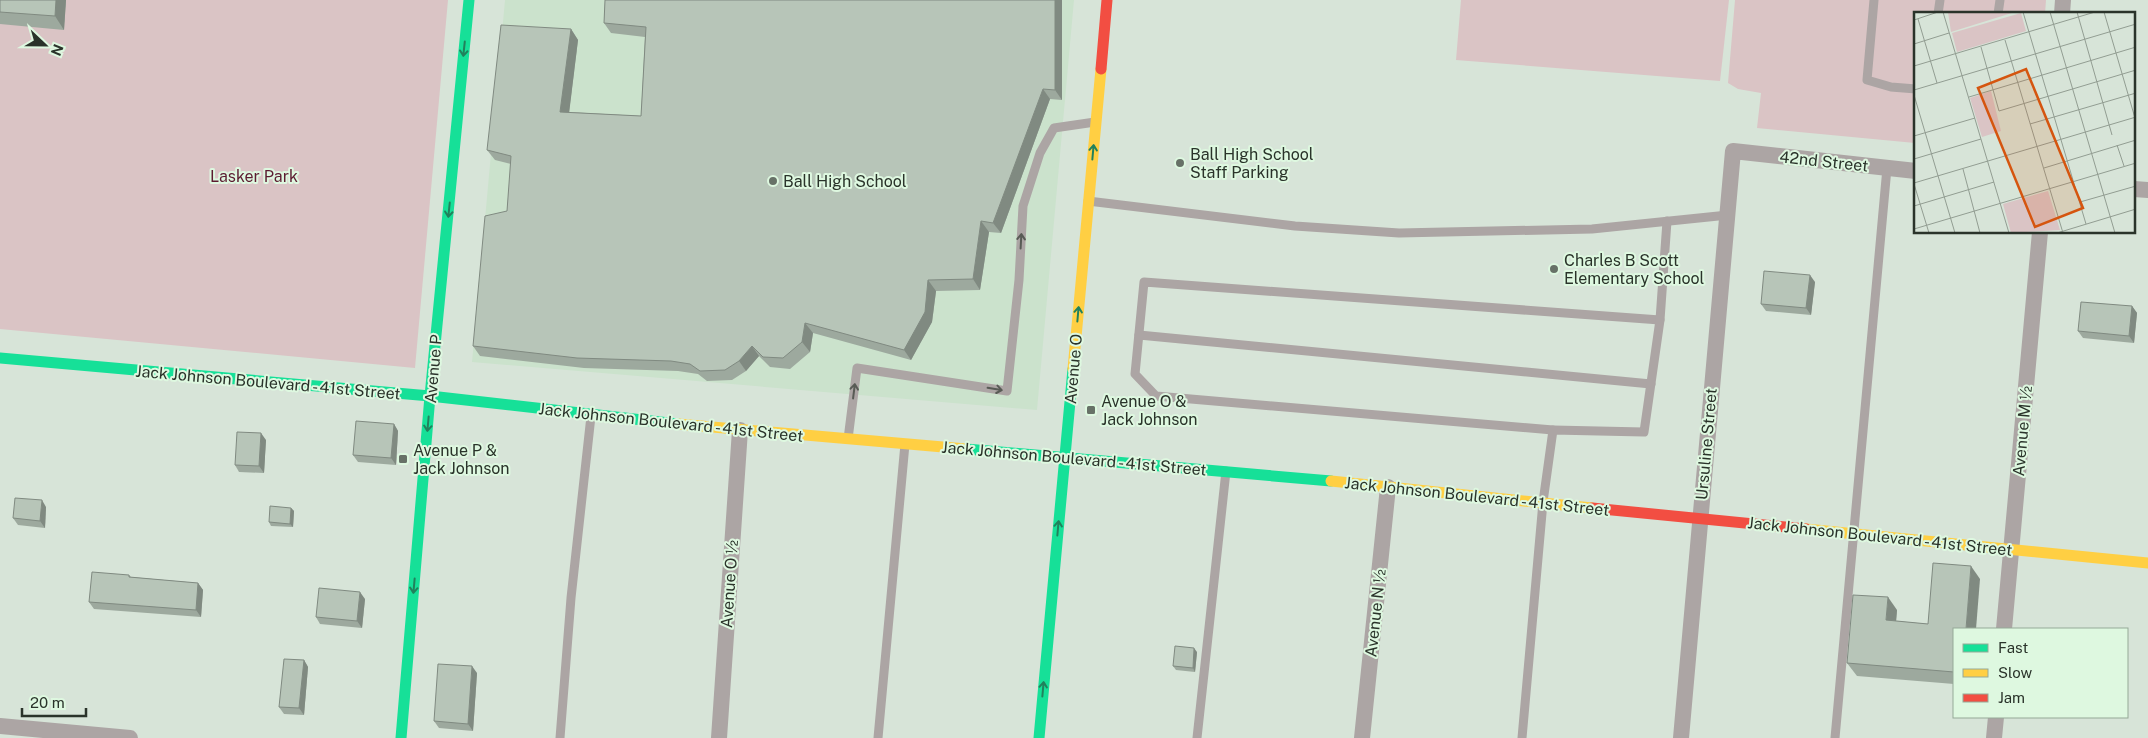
<svg xmlns="http://www.w3.org/2000/svg" width="2148" height="738" viewBox="0 0 2148 738" font-family="'Public Sans',sans-serif">
<style>
.built{fill:#cbe2cc}
.green{fill:#dac4c5}
.lines{fill:none;stroke-linecap:round;stroke-linejoin:round}
.lane{stroke:#aca5a4;stroke-width:9}
.street{stroke:#aca5a4;stroke-width:16}
.fast{stroke:#16e098;stroke-width:11}
.slow{stroke:#ffcf43;stroke-width:11}
.jam{stroke:#f24e42;stroke-width:11}
.wall{fill:#9da99e}
.shaded-wall{fill:#808a81}
.building{fill:#b7c5b8;stroke:#808a81}
.oneway{stroke:#21815c}
.oneway2{stroke:#585b55}
.poi-dot{fill:#677167;stroke:#def8e0;stroke-width:2}
.labels{text-anchor:middle;stroke-width:4;stroke-linejoin:round;paint-order:stroke}
.poi-label{font-size:16px;fill:#2a332a;stroke:#def8e0;text-anchor:start}
.street-label{font-size:16px;fill:#2a332a;stroke:#def8e0}
.park-label{font-size:16px;fill:#5c1b30;stroke:#def8e0}
.inset-road{fill:none;stroke:#929d92;stroke-width:1}
.view{fill:#d5550f;fill-opacity:0.15;stroke:#d5550f;stroke-width:2.5}
.inset-edge{fill:none;stroke:#2a332a;stroke-width:2.5}
</style>
<rect width="100%" height="100%" fill="#d7e4d8"/>
<polygon class="built" points="505,0 1074,0 1037,410 472,362"/>
<g class="green">
<polygon points="0,0 448,0 415,368 0,329"/>
<polygon points="1461,0 1729,0 1720,81 1456,60"/>
<polygon points="1735,0 2046,0 2045,14 1916,14 1915,143 1757,128 1761,93 1738,89 1728,83"/>
</g>
<g class="lines">
<g class="lane">
<polyline points="1874,0 1867,80 1891,87 1916,89"/>
<polyline points="1938,14 1940,0"/>
<polyline points="1998,14 2000,0"/>
<polyline points="1088,201 1295,226 1399,233 1592,229 1728,215"/>
<polyline points="1139,335 1651,384"/>
<polyline points="1553,430 1156,396 1135,374 1144,282 1660,320"/>
<polyline points="848,439 857,368 1007,391 1019,280 1023,206 1040,153 1054,128 1095,122"/>
<polyline points="560,738 571,598 591,416"/>
<polyline points="878,738 905,444"/>
<polyline points="1197,738 1226,471"/>
<polyline points="1522,738 1543,502 1553,430 1644,432 1660,320 1667,221"/>
<polyline points="1835,738 1887,168"/>
</g>
<g class="street">
<polyline points="2062,14 2063,0"/>
<polyline points="2134,189 2148,190"/>
<polyline points="2004,629 2040,232"/>
<polyline points="0,726 130,738"/>
<polyline points="719,738 740,430"/>
<polyline points="1362,738 1388,487"/>
<polyline points="1681,738 1733,151 1916,171"/>
<polyline points="1994,738 1996,717"/>
</g>
<g class="fast">
<polyline points="0,358 430,396 678,424"/>
<polyline points="966,449 1331,481"/>
<polyline points="401,738 430,396 469,0"/>
<polyline points="1039,738 1073,369"/>
</g>
<g class="slow">
<polyline points="1073,369 1101,69"/>
<polyline points="678,424 966,449"/>
<polyline points="1331,481 1592,508"/>
<polyline points="1806,529 2148,563"/>
</g>
<g class="jam">
<polyline points="1101,69 1107,0"/>
<polyline points="1592,508 1806,529"/>
</g>
</g>
<g class="wall">
<polygon points="0,0 66,0 64,30 0,24"/>
<polygon points="605,0 1062,0 1062,100 1050,99 1001,233 989,232 980,290 936,291 932,322 911,360 813,333 810,352 790,369 770,367 759,356 746,371 732,380 707,381 698,374 678,371 584,368 480,356 473,346 507,211 511,164 495,160 487,150 571,29 578,40 569,112 641,116 645,37 611,33 604,23"/>
<polygon points="1815,282 1811,315 1766,311 1761,304"/>
<polygon points="2132,306 2137,313 2134,343 2083,338 2078,331"/>
<polygon points="394,424 398,431 396,465 358,462 353,455"/>
<polygon points="266,440 264,473 239,472 235,465"/>
<polygon points="46,507 45,528 18,525 13,518"/>
<polygon points="291,508 294,511 293,527 271,526 269,522"/>
<polygon points="129,575 131,577 198,583 203,590 201,617 94,609 89,602"/>
<polygon points="1980,579 1954,629 1954,684 1857,676 1847,663 1897,610 1896,621 1928,624"/>
<polygon points="365,599 362,628 320,624 316,617"/>
<polygon points="1197,652 1195,672 1176,670 1173,666"/>
<polygon points="304,660 308,667 304,715 284,714 279,707"/>
<polygon points="477,673 473,731 439,728 434,721"/>
</g>
<g class="shaded-wall">
<polygon points="56,0 66,0 64,30 55,16"/>
<polygon points="1055,0 1062,0 1062,100 1055,90"/>
<polygon points="571,29 578,40 568,122 560,112"/>
<polygon points="1043,89 1050,99 1001,233 993,223"/>
<polygon points="981,221 989,232 980,290 973,279"/>
<polygon points="1810,275 1815,282 1811,315 1806,308"/>
<polygon points="928,280 936,291 932,322 911,360 904,350"/>
<polygon points="2132,306 2137,313 2134,343 2129,336"/>
<polygon points="805,323 813,333 810,352 802,342"/>
<polygon points="752,346 759,356 746,371 739,361"/>
<polygon points="394,424 398,431 396,465 391,458"/>
<polygon points="261,433 266,440 264,473 259,466"/>
<polygon points="42,500 46,507 45,528 40,521"/>
<polygon points="291,508 294,511 293,527 290,524"/>
<polygon points="1971,566 1980,579 1976,629 1966,629"/>
<polygon points="198,583 203,590 201,617 196,610"/>
<polygon points="360,592 365,599 362,628 357,621"/>
<polygon points="1888,597 1897,610 1895,634 1886,620"/>
<polygon points="1194,648 1197,652 1195,672 1193,668"/>
<polygon points="304,660 308,667 304,715 299,708"/>
<polygon points="472,666 477,673 473,731 468,724"/>
</g>
<g class="building">
<polygon points="0,0 56,0 55,16 0,12"/>
<polygon points="605,0 1055,0 1055,90 1043,89 993,223 981,221 973,279 928,280 925,312 904,350 805,323 802,342 783,358 763,357 752,346 739,361 725,370 700,371 690,364 671,361 577,358 473,346 485,216 507,211 511,156 487,150 501,25 571,29 560,112 641,116 646,27 604,23"/>
<polygon points="1764,271 1810,275 1806,308 1761,304"/>
<polygon points="2081,302 2132,306 2129,336 2078,331"/>
<polygon points="356,421 394,424 391,458 353,455"/>
<polygon points="237,432 261,433 259,466 235,465"/>
<polygon points="15,498 42,500 40,521 13,518"/>
<polygon points="270,506 291,508 290,524 269,522"/>
<polygon points="1933,563 1971,566 1966,629 1954,629 1954,672 1847,663 1853,595 1888,597 1886,620 1928,624"/>
<polygon points="92,572 129,575 129,577 198,583 196,610 89,602"/>
<polygon points="319,588 360,592 357,621 316,617"/>
<polygon points="1175,646 1194,648 1193,668 1173,666"/>
<polygon points="284,659 304,660 299,708 279,707"/>
<polygon points="438,664 472,666 468,724 434,721"/>
</g>
<defs><path id="oneway-shaft" d="M-6 0H5M1.5-3L5.5 0L1.5 3" fill="none" stroke-width="1.6" stroke-linecap="round" stroke-linejoin="round" transform="scale(1.25)"/></defs>
<g class="oneway">
<use href="#oneway-shaft" transform="translate(464 49) rotate(96)"/>
<use href="#oneway-shaft" transform="translate(1093 152) rotate(-85)"/>
<use href="#oneway-shaft" transform="translate(449 210) rotate(96)"/>
<use href="#oneway-shaft" transform="translate(1078 314) rotate(-85)"/>
<use href="#oneway-shaft" transform="translate(428 424) rotate(95)"/>
<use href="#oneway-shaft" transform="translate(1058 528) rotate(-85)"/>
<use href="#oneway-shaft" transform="translate(414 586) rotate(95)"/>
<use href="#oneway-shaft" transform="translate(1043 689) rotate(-85)"/>
</g>
<g class="oneway2">
<use href="#oneway-shaft" transform="translate(1021 241) rotate(-87)"/>
<use href="#oneway-shaft" transform="translate(995 389) rotate(9)"/>
<use href="#oneway-shaft" transform="translate(854 391) rotate(-83)"/>
</g>
<g class="poi-dot">
<circle cx="1180" cy="163" r="5"/>
<circle cx="773" cy="181" r="5"/>
<circle cx="1554" cy="269" r="5"/>
<rect x="1086" y="405" width="10" height="10" rx="2.5"/>
<rect x="398" y="454" width="10" height="10" rx="2.5"/>
</g>
<g class="labels">
<g class="poi-label">
<text x="1190" y="160">Ball High School<tspan x="1190" dy="18">Staff Parking</tspan></text>
<text x="783" y="187">Ball High School</text>
<text x="1564" y="266">Charles B Scott<tspan x="1564" dy="18">Elementary School</tspan></text>
<text x="1101" y="407">Avenue O &amp;<tspan x="1101" dy="18">Jack Johnson</tspan></text>
<text x="413" y="456">Avenue P &amp;<tspan x="413" dy="18">Jack Johnson</tspan></text>
</g>
<g class="street-label">
<text transform="translate(1824 161) rotate(6)" y="6">42nd Street</text>
<text transform="translate(433 369) rotate(-85)" y="6">Avenue P</text>
<text transform="translate(1073 369) rotate(-85)" y="6">Avenue O</text>
<text transform="translate(268 382) rotate(5)" y="6">Jack Johnson Boulevard - 41st Street</text>
<text transform="translate(671 422) rotate(6)" y="6">Jack Johnson Boulevard - 41st Street</text>
<text transform="translate(2022 431) rotate(-85)" y="6">Avenue M ½</text>
<text transform="translate(1706 444) rotate(-85)" y="6">Ursuline Street</text>
<text transform="translate(1074 458) rotate(5)" y="6">Jack Johnson Boulevard - 41st Street</text>
<text transform="translate(1477 496) rotate(6)" y="6">Jack Johnson Boulevard - 41st Street</text>
<text transform="translate(1880 536) rotate(6)" y="6">Jack Johnson Boulevard - 41st Street</text>
<text transform="translate(729 584) rotate(-86)" y="6">Avenue O ½</text>
<text transform="translate(1375 613) rotate(-84)" y="6">Avenue N ½</text>
</g>
<g class="park-label">
<text x="254" y="182">Lasker Park</text>
</g>
</g>
<g transform="translate(1914 12)">
<rect width="221" height="221" fill="#d7e4d8"/>
<path d="M34,0H101L37,20ZM107,1L112,19L43,40L38,21ZM77,79L87,119L68,125L56,86ZM134,179L146,218L97,221L89,192Z" fill="#dac4c5"/>
<path class="inset-road" d="M29,0L95,221M109,0L172,212M136,0L201,221M163,0L198,123M190,0L221,106M4,7L23,71M0,8L24,0M91,28L149,221M0,32L35,21M67,35L85,99L222,58M0,54L181,0M0,78L222,12M0,83L41,221M55,85L222,35M116,112L222,81M0,124L61,106M203,133L210,154M0,147L67,127M130,156L222,128M49,157L66,221M0,171L222,105M0,172L15,221M166,190L222,174M0,194L80,170M0,217L222,151M143,221L222,197"/>
<path class="view" d="M112,57L169,196L121,215L64,76Z"/>
<rect width="221" height="221" class="inset-edge"/>
</g>
<rect x="1953" y="628" width="175" height="90" fill="#def8e0" stroke="#96a997"/>
<rect x="1963" y="644" width="25" height="8" fill="#16e098" stroke="#96a997"/>
<text x="1998" y="653" font-size="15" fill="#2a332a">Fast</text>
<rect x="1963" y="669" width="25" height="8" fill="#ffcf43" stroke="#96a997"/>
<text x="1998" y="678" font-size="15" fill="#2a332a">Slow</text>
<rect x="1963" y="694" width="25" height="8" fill="#f24e42" stroke="#96a997"/>
<text x="1998" y="703" font-size="15" fill="#2a332a">Jam</text>
<g transform="translate(45 45) rotate(112)" stroke="#def8e0" stroke-width="4" paint-order="stroke">
<path d="M0-4L9 19L0 12L-9 19Z" fill="#2a332a"/>
<text y="-8" font-size="14" font-weight="bold" text-anchor="middle" fill="#2a332a">N</text>
</g>
<path d="M22 708v8h64v-8" fill="none" stroke="#2a332a" stroke-width="2.5"/>
<text x="30" y="708" font-size="15" fill="#2a332a" stroke="#def8e0" stroke-width="4" paint-order="stroke">20 m</text>
</svg>
